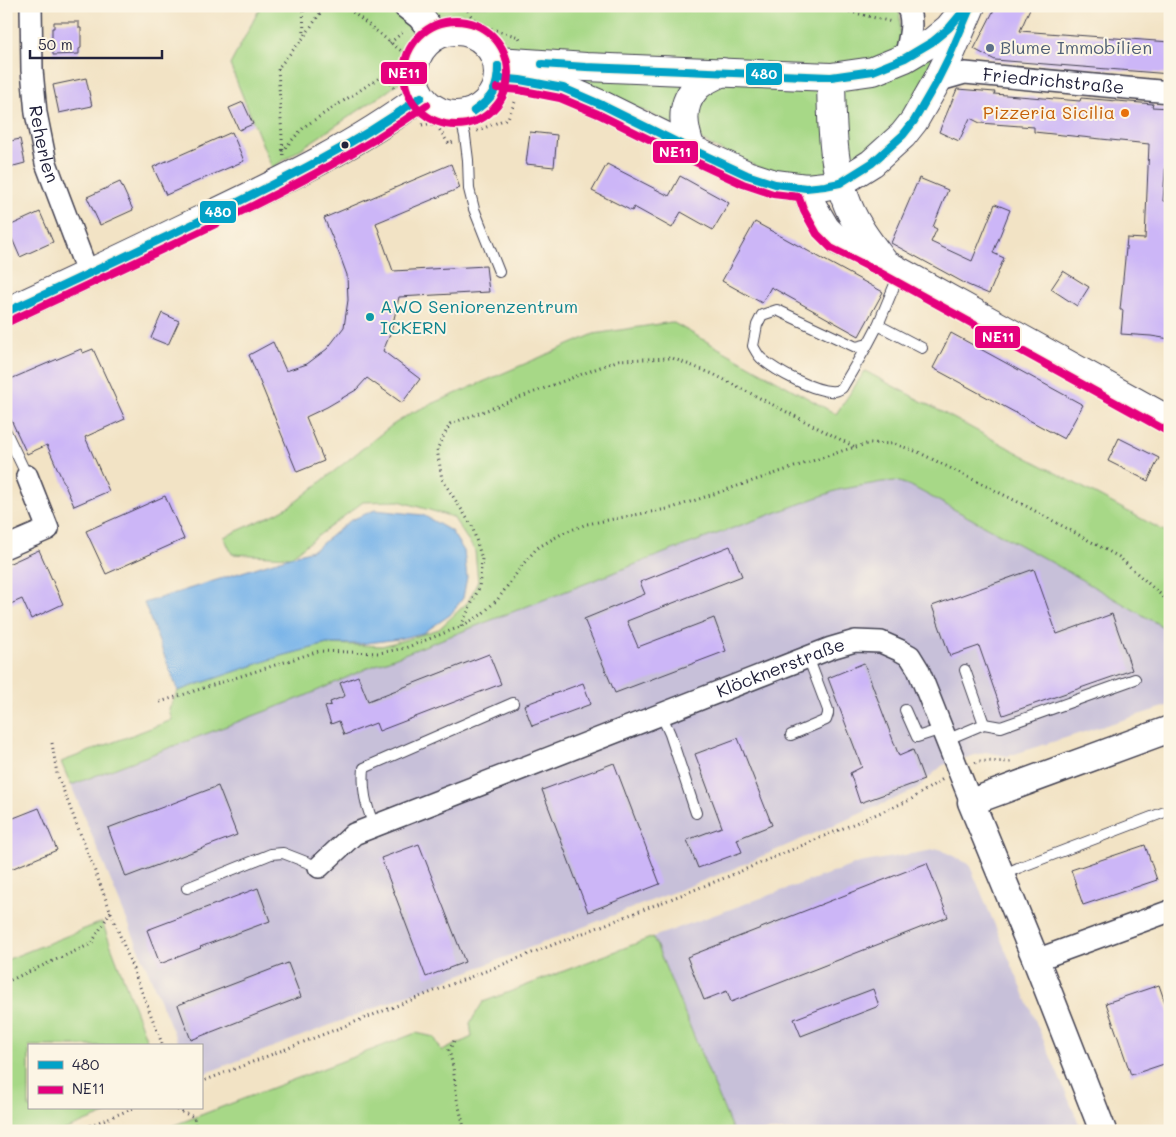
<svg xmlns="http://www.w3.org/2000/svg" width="1176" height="1137" viewBox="0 0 1176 1137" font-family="Mali,sans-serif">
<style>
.industrial{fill:#c7c0d9}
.green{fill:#a7d887;stroke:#647d61}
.water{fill:#77b3e9;stroke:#4c6a92}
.building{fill:#ccb6f7}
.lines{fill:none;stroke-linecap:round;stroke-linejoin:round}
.service-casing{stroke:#413f50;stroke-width:12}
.minor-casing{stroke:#413f50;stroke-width:24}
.tertiary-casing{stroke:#413f50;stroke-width:29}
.secondary-casing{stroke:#413f50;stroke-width:30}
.path{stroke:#413f50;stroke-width:3;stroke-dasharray:1 4;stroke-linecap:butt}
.service{stroke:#fff;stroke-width:10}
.minor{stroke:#fff;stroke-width:21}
.tertiary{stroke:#fff;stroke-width:26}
.secondary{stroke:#fff;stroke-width:28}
.bus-1-casing{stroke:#fcf5e5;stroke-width:11}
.bus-2-casing{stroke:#fcf5e5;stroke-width:11}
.bus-1{stroke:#02a2c7;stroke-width:8}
.bus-2{stroke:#e5007d;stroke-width:8}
.service-dot{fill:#5c6f8a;stroke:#fcf5e5;stroke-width:2}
.food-dot{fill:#e8710a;stroke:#fcf5e5;stroke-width:2}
.bus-dot{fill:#22223b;stroke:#fcf5e5;stroke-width:2}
.culture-dot{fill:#0f9aa8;stroke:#fcf5e5;stroke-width:2}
.labels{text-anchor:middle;stroke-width:4;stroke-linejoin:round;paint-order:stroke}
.service-label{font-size:18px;fill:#4e5e75;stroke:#fcf5e5;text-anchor:start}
.street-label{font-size:18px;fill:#22223b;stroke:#fcf5e5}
.food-label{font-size:18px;fill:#c56008;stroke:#fcf5e5;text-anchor:end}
.culture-label{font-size:18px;fill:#0d838f;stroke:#fcf5e5;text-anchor:start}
.line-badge{stroke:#fcf5e5;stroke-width:2}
.badge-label{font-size:14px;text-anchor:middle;font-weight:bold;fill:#fff}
</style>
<rect width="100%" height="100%" fill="#fcf5e5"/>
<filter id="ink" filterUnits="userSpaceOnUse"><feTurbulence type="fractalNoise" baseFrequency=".02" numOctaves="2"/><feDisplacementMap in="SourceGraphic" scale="10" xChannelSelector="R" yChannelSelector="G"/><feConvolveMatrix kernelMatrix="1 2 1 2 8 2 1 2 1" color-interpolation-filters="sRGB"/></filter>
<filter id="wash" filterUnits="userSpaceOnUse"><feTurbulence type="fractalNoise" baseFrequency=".0096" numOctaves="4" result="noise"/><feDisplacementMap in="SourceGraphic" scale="20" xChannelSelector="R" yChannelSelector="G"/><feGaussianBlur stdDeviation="1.12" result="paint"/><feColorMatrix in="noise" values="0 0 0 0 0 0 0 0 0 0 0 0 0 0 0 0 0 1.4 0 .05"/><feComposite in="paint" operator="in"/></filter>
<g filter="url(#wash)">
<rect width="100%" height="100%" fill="#f2e3c5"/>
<g class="industrial">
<polygon points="896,481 911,486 1051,562 1170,631 1170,705 1008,756 985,752 943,765 915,790 728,871 201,1075 201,1046 179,1046 71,785 303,697 368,668 667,552 838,490 882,482"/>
<polygon points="939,849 969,864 1082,1131 733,1131 653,937 859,863"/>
</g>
<g class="green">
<polygon points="261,6 894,6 900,13 900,32 937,62 892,135 857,163 811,177 782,177 728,154 649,113 578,83 506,50 493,38 453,20 412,46 405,78 388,91 272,168 230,65"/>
<polygon points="672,322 836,414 865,371 1170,534 1170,631 1051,562 911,486 896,481 882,482 838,490 667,552 368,668 303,697 71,785 61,762 172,720 169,709 178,691 278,657 327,644 382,646 408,639 439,629 468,602 478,581 475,551 453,517 399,501 363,502 290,557 232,554 224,537 277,513 293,504 372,441 391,426 411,413 594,334"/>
<polygon points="102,922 149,1046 29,1046 29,1108 120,1108 62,1131 6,1131 6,960"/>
<polygon points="653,937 733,1131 159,1131 416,1033 434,1037 442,1051 472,1037 470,1023 483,1002"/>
</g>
<polygon class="water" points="375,510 423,515 451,531 464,551 467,577 463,598 450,615 423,633 398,639 360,644 327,644 278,657 178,691 144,603 315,549 351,520"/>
<g id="blocks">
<g class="building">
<polygon points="996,6 1031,6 1020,31 1170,42 1170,74 995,60 974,49"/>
<polygon points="54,22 79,22 79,28 81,28 81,48 79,49 79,54 53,55 53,49 52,49 52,28 54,28"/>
<polygon points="86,78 92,106 59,113 53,85"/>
<polygon points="957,89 995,92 994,94 1080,101 1081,98 1153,104 1152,107 1170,108 1170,144 1167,144 1163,201 1170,202 1170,339 1151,336 1121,334 1123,310 1120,310 1127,238 1145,239 1149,144 1034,132 1034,127 980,123 970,118 959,141 939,132"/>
<polygon points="243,102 253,124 239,130 229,108"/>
<polygon points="232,132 244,161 166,195 153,167"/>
<polygon points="530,132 557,135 554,167 526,164"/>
<polygon points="20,139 25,163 6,168 6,142"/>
<polygon points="451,164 460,188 376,223 393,271 486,266 489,292 399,297 391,332 383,351 420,379 402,403 367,378 356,390 327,407 306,417 324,461 297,472 249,355 273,342 286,371 307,364 327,349 344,327 348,300 347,275 340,256 324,218"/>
<polygon points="607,164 669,196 680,176 729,203 713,230 681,212 672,228 634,207 632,211 592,191"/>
<polygon points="919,178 948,190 933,227 937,229 931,242 972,261 995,204 1010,210 993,253 1004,258 989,294 968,285 891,243"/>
<polygon points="120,182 133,210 100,225 87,197"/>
<polygon points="40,212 53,242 20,257 7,227"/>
<polygon points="755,222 883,292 859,336 771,287 762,303 722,281"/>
<polygon points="1063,271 1089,287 1077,306 1051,289"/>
<polygon points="162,313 179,321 168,345 151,338"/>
<polygon points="951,333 1083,405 1064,439 933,368"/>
<polygon points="81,349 83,353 93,349 125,419 85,437 109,491 74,506 47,445 27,454 6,409 6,381"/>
<polygon points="1119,438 1159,458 1148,481 1108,461"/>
<polygon points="165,496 184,539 106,574 86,531"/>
<polygon points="730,546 742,576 627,621 638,647 714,618 726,651 615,693 584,619 645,594 640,582"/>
<polygon points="39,550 63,604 31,619 22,599 6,606 6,565"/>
<polygon points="1034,569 1057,634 1112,614 1132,670 1003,715 979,646 950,656 932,606"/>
<polygon points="489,654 501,684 379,731 376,723 344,735 339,721 331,724 325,707 331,705 330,702 345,696 340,683 358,676 368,701"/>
<polygon points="864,663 899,756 913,750 924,780 860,803 850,773 862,767 828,678"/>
<polygon points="583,683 591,704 532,726 524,705"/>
<polygon points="738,738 772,825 737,839 742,852 698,868 687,840 722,827 695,754"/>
<polygon points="614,763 660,884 588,912 542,790"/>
<polygon points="218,786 237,835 126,877 108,828"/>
<polygon points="39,808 57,850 6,871 6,821"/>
<polygon points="419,844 465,962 426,977 381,858"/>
<polygon points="1145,845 1157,880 1083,905 1071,870"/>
<polygon points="927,863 948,917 731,1002 727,991 704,1000 687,957"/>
<polygon points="258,888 270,921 200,947 201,948 160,964 147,930"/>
<polygon points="288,963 301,997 191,1040 178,1005"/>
<polygon points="1159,985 1170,1017 1170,1062 1131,1075 1106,1003"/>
<polygon points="873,989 879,1006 801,1036 794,1019"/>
</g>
</g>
</g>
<g filter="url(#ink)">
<use href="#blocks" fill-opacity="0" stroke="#413f50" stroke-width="1"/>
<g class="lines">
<g class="service-casing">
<g id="service">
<polyline points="460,115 465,136 468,160 469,189 474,209 499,272"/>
<polyline points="878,325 922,348"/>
<path d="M868,344L842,388C840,389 837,391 835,391C816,393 776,371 762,359C758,356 756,351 753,346L757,325L762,315L777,310L856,347L868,344L878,325L900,272"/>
<polyline points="6,432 27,476"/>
<polyline points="965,670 984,724"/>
<polyline points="905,710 917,737 942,729"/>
<polyline points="661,714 670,734 696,813"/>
<polyline points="791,735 826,720 828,714 828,710 808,657"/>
<polyline points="946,740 984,724 1001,727 1135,679"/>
<path d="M374,826C366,805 362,791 364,768L513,703"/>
<polyline points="1002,875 1018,868 1170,810"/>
<polyline points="187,888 271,854 283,853 319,867"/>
</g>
</g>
<g class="minor-casing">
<g id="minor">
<path id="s1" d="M31,6L32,70L36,113L46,163L88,274"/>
<path d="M905,58C908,43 916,19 906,6"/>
<path id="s2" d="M937,81L965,73L1170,92"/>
<polyline points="6,547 48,529 27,476"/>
<path id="s3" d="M319,867L354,834L831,648L855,641L881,642L899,650L910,656L918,669L971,802"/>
<polyline points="1036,960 1170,911"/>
</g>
</g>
<g class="tertiary-casing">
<g id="tertiary">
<polyline points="407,6 420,16 436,36"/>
<polyline points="1103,1131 1036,960 971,802 1170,729"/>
</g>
</g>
<g class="secondary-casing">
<g id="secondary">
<circle cx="456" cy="73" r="42"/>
<polyline points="498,61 586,67 831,77 873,71 905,58 932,42 949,28 962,12"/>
<path d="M831,77C832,128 831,182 859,227C866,239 875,250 883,261"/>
<polyline points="498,78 520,80 563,88 602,105 691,149 747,175 775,184 806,188 825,186 840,183 872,163 903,135 914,121 937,81 950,55 971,6"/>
<path d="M691,149C684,129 679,107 695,89C701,81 713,77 722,72"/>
<polyline points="806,188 813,207 826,229 838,241 884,263 1170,421"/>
<path d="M6,312C74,281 142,248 209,216C282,181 356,146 421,97"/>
</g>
</g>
<g class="path">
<polyline points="303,6 304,36"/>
<polyline points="345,6 415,62"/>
<path d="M466,6C472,27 500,31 519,37L521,41"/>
<polyline points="810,6 831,7 892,22"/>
<polyline points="390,43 404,31"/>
<polyline points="386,74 395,90"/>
<polyline points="422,125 428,124 437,126 449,144 453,142"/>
<polyline points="477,131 508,118 515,102"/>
<polyline points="282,151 305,126 368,85 386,74 415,63"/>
<polyline points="283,155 278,68 304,37 325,6"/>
<polyline points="461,626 479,588 482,559 472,526 442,479 437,449 450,424 619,360 672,358 713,374 855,447"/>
<polyline points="160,702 319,651 379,653 405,648 460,627 481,615 498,599 524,563 537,548 563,533 587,524 672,508 845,450 870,443 895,444 918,452 1026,506 1119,557 1170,603"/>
<polyline points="52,743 57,774 163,1046"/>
<polyline points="975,763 979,761 1013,762"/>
<polyline points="6,982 91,944 111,911"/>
<polyline points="454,1041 449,1050 453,1067 457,1099 465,1131"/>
<polyline points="201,1082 727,877 910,800 943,779"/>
<polyline points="177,1110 194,1117 196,1131"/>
<polyline points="76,1131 134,1108"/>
</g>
<use href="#service" class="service"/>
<use href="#minor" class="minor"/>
<use href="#tertiary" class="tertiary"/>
<use href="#secondary" class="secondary"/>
<g class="bus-1-casing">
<g id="bus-1">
<polyline points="542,64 586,67 831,77 873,71 905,58 932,42 949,28 965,9"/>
<polyline points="498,78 520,80 563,88 602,105 691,149 747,175 775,184 806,188 825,186 840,183 872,163 903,135 914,121 937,81 950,55 971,6"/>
<path d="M474,111C492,98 498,89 498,66"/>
<path d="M474,111C492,100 500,88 498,66"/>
<path d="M6,312C70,283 132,253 195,223C273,185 350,148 421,97"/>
</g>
</g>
<g class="bus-2-casing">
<g id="bus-2">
<circle cx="456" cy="73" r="52"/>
<polyline points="497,88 519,90 560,98 598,114 687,158 743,184 773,194 799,197 804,211 817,234 831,248 879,272 1165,430"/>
<path d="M10,321C73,292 136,262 199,232C278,194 355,156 427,105"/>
</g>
</g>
<use href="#bus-1" class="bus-1"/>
<use href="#bus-2" class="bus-2"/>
</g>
</g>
<circle class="service-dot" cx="990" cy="48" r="5"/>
<circle class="food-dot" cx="1125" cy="113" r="5"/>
<circle class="bus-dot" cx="345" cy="145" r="4.5"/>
<circle class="culture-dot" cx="370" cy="317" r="5"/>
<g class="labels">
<g class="service-label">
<text x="1000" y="54">Blume Immobilien</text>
</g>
<g class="street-label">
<text dy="6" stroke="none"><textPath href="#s2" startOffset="118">Friedrichstraße</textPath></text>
<text dy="6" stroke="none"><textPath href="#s1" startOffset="139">Reherlen</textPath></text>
<text dy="6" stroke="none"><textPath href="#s3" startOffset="506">Klöcknerstraße</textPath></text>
</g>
<g class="food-label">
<text x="1115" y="119">Pizzeria Sicilia</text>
</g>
<g class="culture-label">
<text x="380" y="313">AWO Seniorenzentrum<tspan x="380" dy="21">ICKERN</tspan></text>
</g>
</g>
<g class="line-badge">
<rect x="380" y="61" width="48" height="24" rx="5" fill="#e5007d"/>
<rect x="745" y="62" width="38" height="24" rx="5" fill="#02a2c7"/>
<rect x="652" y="140" width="47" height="24" rx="5" fill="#e5007d"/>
<rect x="199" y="200" width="38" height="24" rx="5" fill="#02a2c7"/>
<rect x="974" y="325" width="47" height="24" rx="5" fill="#e5007d"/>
</g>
<g class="badge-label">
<text x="404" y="78">NE11</text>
<text x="764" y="79">480</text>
<text x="675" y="157">NE11</text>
<text x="218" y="217">480</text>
<text x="998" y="342">NE11</text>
</g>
<rect width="1176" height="1137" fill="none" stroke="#fcf5e5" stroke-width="25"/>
<rect x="28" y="1044" width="175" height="65" fill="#fcf5e5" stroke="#a5a1a1"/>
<rect x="38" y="1061" width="25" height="8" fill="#02a2c7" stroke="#a5a1a1"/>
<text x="72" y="1070" font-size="15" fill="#22223b">480</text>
<rect x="38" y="1086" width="25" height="8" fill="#e5007d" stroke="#a5a1a1"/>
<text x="72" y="1094" font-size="15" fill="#22223b">NE11</text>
<path d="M30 50v8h132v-8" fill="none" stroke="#22223b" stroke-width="2.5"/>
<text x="38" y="50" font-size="15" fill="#22223b" stroke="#fcf5e5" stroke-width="4" paint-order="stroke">50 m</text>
</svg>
